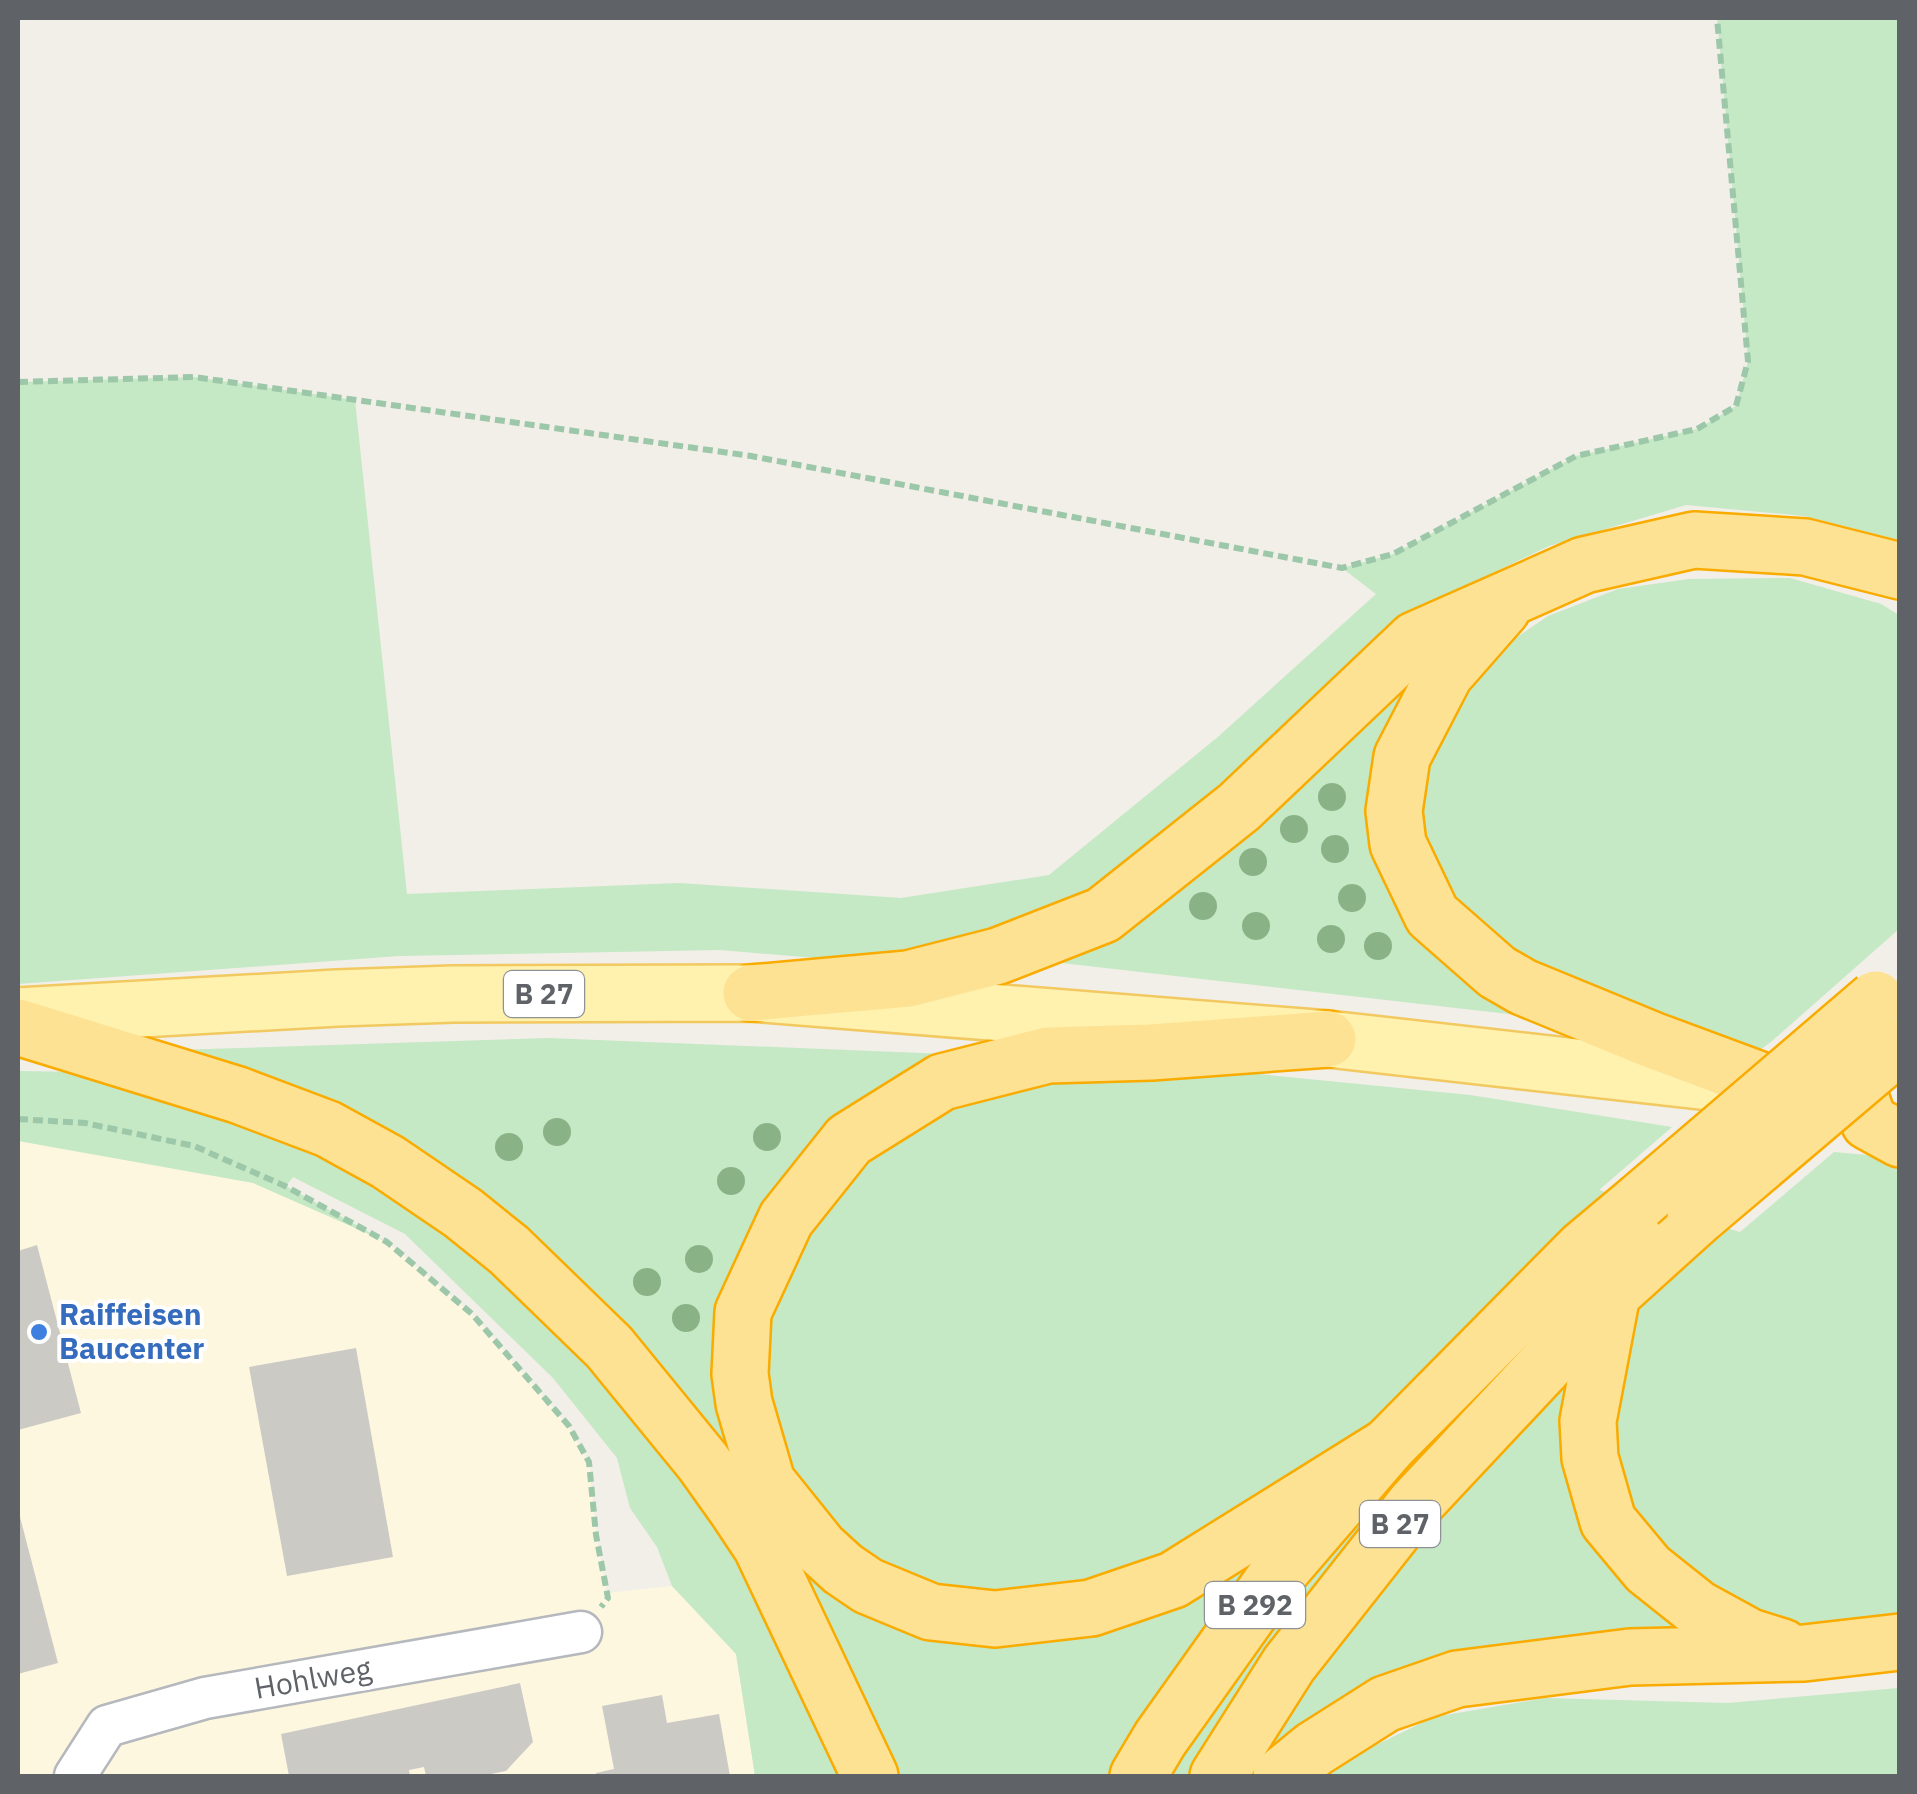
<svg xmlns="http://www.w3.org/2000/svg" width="1917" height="1794" viewBox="0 0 1917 1794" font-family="'IBM Plex Sans',sans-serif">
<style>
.commercial{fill:#fef7e0}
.green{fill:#c5e8c5}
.building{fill:#cccac5}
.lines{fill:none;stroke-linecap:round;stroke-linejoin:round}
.street-casing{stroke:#b5b8bc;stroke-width:45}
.primary-casing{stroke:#f2c960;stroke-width:60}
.highway-casing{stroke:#f9ab00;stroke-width:60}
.path{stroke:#9cc7a9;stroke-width:6;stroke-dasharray:10 5;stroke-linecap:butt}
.street{stroke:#fff;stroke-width:40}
.primary{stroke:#fff2af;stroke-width:55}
.highway{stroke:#fde293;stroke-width:55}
.highway-bridge-casing{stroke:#f9ab00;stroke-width:60;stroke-linecap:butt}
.highway-bridge{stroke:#fde293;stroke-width:55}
.tree{fill:#89b387}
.shop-dot{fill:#3f7fe0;stroke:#fff;stroke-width:4}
.labels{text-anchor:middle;stroke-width:8;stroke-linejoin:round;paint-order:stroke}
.shield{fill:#fff;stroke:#8f9295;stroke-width:2.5}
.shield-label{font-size:28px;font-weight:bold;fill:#5f6368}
.shop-label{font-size:30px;font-weight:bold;fill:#366cbe;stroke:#fff;text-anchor:start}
.street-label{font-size:30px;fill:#5f6368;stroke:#fff}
</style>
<rect width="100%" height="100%" fill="#f1efe8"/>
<polygon class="commercial" points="18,1119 194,1146 387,1242 472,1314 568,1426 589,1462 596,1535 607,1593 672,1586 736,1654 755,1776 18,1776"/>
<g class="green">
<polygon points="1717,18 1899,18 1899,540 1804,516 1686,505 1549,546 1443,597 1348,671 1201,821 1080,908 894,960 816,958 720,950 399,956 18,984 18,382 194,377 355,400 407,894 679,883 901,898 1049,875 1219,736 1376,594 1342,568 1393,554 1576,456 1697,429 1736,406 1748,361"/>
<polygon points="1790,578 1881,604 1899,615 1899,929 1772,1041 1760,1050 1553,983 1423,882 1413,778 1480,662 1548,616 1618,589 1689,579"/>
<polygon points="1432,649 1376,786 1527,1016 1053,962 1152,914 1219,854"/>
<polygon points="548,1038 970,1055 866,1103 740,1374 849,1140 1058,1067 1208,1069 1470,1095 1672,1127 1599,1190 1740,1232 1834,1152 1867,1155 1899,1162 1899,1642 1457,1679 1281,1776 755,1776 736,1654 672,1586 657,1547 630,1508 617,1458 553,1378 405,1234 293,1177 286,1186 387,1242 253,1183 18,1141 18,1071 91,1072 180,1078 567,1272 176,1050"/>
<polygon points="1899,1688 1899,1776 1327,1776 1349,1758 1434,1717 1545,1698 1728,1703"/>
</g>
<g class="building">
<polygon points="37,1245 81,1413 18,1430 18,1251"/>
<polygon points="356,1348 393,1557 287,1576 249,1367"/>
<polygon points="19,1513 58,1663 18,1674 18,1514"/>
<polygon points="520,1683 533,1742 506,1771 481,1776 426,1776 424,1767 409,1770 410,1776 289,1776 281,1734"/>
<polygon points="662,1695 667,1723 719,1714 730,1776 596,1776 596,1773 614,1769 602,1706"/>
</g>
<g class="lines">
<g class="street-casing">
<polyline id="street" points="75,1776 107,1726 205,1698 581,1632"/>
</g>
<g class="primary-casing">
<polyline id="primary" points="18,1016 337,998 453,994 751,993 1328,1039 1753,1087"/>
</g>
<g class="highway-casing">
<g id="highway">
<polyline points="1502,609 1445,674 1402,757 1394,811 1398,844 1432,915 1497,972 1523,987 1652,1040 1792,1092"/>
<polyline points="751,993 908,979 998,956 1103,915 1239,807 1415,640 1584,565 1694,540 1805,547 1900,571"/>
<polyline points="18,1027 238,1095 328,1129 388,1162 463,1213 509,1250 609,1347 703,1462 735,1507 761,1546 870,1776"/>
<polyline points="1328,1039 1151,1052 1048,1055 942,1082 849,1140 786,1219 743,1312 740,1374 744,1403 767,1482 820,1548 843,1569 868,1586 931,1612 995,1619 1091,1608 1173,1580 1388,1446"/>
<polyline points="1862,1102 1869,1122 1900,1139"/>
<polyline points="1612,1294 1588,1421 1590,1458 1608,1521 1648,1569 1697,1608 1750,1637 1782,1647"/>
<polyline points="1138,1776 1160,1739 1276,1576 1388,1446 1583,1249 1639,1202"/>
<polyline points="1218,1776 1289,1664 1415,1504 1612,1294 1695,1219"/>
<polyline points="1281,1776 1314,1749 1385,1704 1457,1679 1630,1657 1804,1653 1900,1642"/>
</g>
</g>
<g class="path">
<polyline points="18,382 194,377 751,456 1342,568 1393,554 1576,456 1697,429 1736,406 1748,361 1717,18"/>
<polyline points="18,1119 85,1123 194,1146 285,1186 387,1242 472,1314 569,1426 589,1462 596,1535 608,1598 601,1607"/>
</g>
<use href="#street" class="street"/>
<use href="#primary" class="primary"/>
<use href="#highway" class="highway"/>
<g class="highway-bridge-casing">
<g id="highway-bridge">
<polyline points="1639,1202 1876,999"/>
<polyline points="1695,1219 1900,1045"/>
</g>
</g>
<use href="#highway-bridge" class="highway-bridge"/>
</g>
<g class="tree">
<circle cx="1332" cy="797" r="14"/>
<circle cx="1294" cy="829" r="14"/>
<circle cx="1335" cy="849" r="14"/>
<circle cx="1253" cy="862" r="14"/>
<circle cx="1352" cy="898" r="14"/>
<circle cx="1203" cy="906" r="14"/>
<circle cx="1256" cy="926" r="14"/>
<circle cx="1331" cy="939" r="14"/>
<circle cx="1378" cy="946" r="14"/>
<circle cx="557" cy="1132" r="14"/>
<circle cx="767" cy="1137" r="14"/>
<circle cx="509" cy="1147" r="14"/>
<circle cx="731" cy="1181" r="14"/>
<circle cx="699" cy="1259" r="14"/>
<circle cx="647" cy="1282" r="14"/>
<circle cx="686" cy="1318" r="14"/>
</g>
<circle class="shop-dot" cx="39" cy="1332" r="10"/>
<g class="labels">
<g class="shield">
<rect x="504" y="971" width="80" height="46" rx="8"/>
<rect x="1360" y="1501" width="80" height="46" rx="8"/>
<rect x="1205" y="1582" width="100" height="46" rx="8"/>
</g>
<g class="shield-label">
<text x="544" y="1004">B 27</text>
<text x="1400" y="1534">B 27</text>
<text x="1255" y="1615">B 292</text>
</g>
<g class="shop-label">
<text x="59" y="1325">Raiffeisen<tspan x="59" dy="34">Baucenter</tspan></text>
</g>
<g class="street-label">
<text transform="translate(313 1679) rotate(-10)" y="10">Hohlweg</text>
</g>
</g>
<rect width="1917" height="1794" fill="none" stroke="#5f6368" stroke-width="40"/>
</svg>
